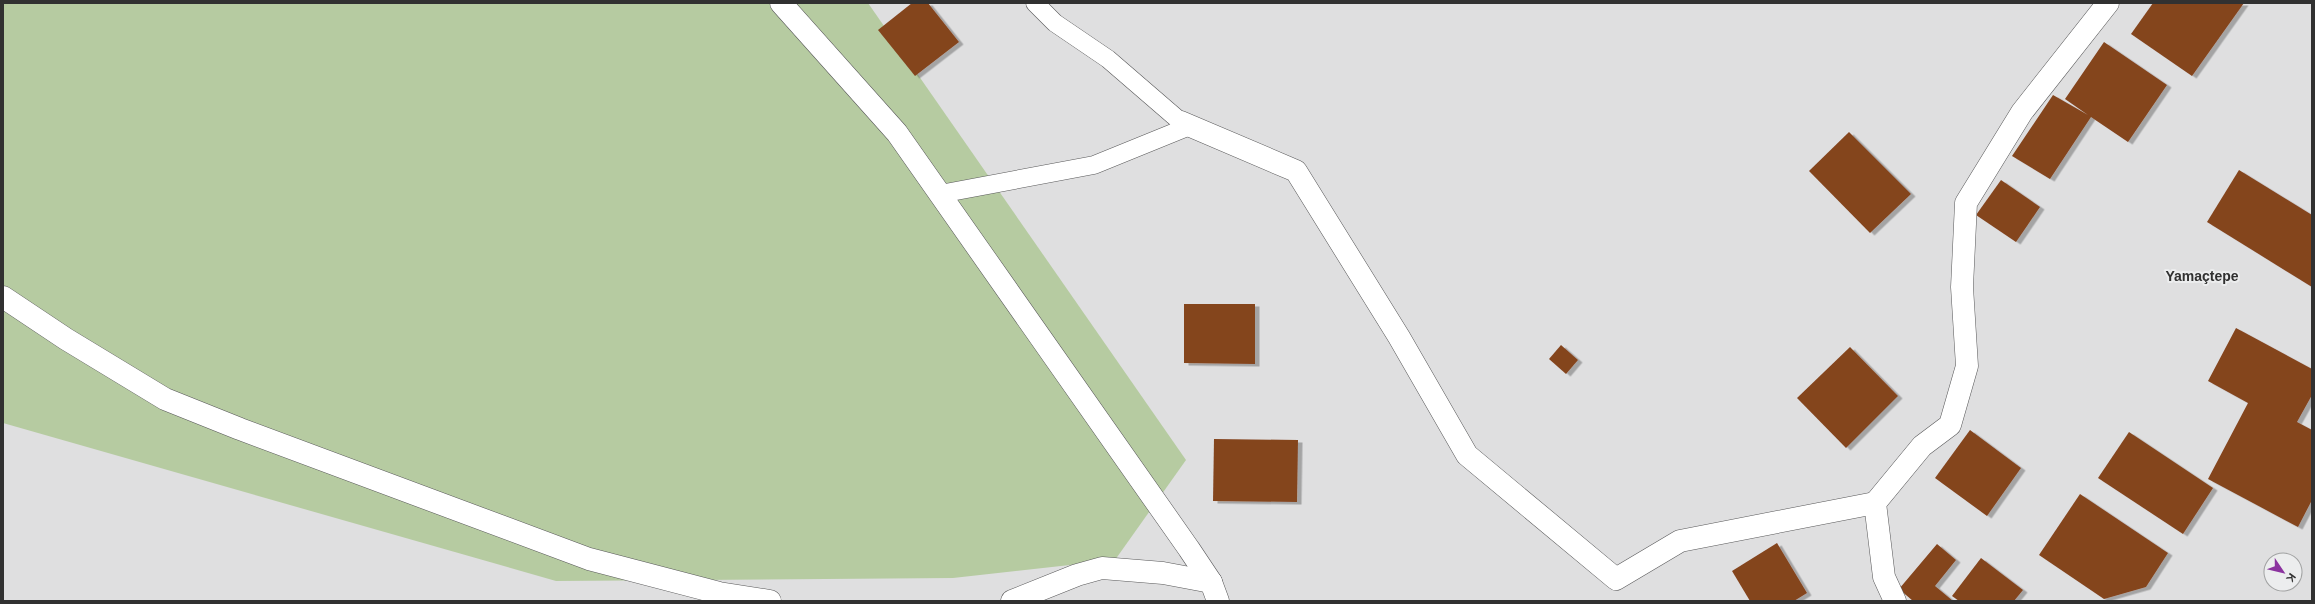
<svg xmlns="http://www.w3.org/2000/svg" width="2315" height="604" viewBox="0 0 2315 604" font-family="Helvetica,sans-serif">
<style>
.green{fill:#b6cba1}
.building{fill:#84441f;filter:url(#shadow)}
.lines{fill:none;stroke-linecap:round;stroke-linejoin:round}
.service-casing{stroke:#585859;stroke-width:19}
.minor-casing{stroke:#585859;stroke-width:23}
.service{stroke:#fff;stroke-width:18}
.minor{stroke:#fff;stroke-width:22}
.labels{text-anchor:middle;stroke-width:4;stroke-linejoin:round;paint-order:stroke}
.quarter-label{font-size:14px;font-weight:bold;fill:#313131;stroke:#ecedee}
</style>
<defs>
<filter id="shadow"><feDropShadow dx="4.5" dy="2.5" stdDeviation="0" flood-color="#0004"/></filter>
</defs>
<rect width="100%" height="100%" fill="#dfdfe0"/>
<polygon class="green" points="3,3 868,3 1186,460 1115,560 953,578 556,581 3,423"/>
<g class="building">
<polygon points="912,3 928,3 959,42 915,76 878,30"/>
<polygon points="2153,3 2244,3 2192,76 2131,34"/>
<polygon points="2104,42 2167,85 2128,142 2091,117 2050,179 2012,156 2053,95 2088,115 2065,99"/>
<polygon points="1849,132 1911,194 1870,233 1809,171"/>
<polygon points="2239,170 2312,215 2312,287 2207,222"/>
<polygon points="2001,180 2040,207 2016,242 1976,215"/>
<polygon points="1184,304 1255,304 1255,364 1184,363"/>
<polygon points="2236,328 2312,369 2312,395 2297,422 2312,430 2312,500 2298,527 2208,479 2248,403 2208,381"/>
<polygon points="1561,345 1578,360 1566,374 1549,359"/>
<polygon points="1850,347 1898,396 1846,448 1797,398"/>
<polygon points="1970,430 2021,468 1987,516 1935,478"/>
<polygon points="2129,432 2213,488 2183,534 2098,478"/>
<polygon points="1214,439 1298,440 1297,502 1213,501"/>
<polygon points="2080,494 2168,553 2146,587 2104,599 2039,555"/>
<polygon points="1777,543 1807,593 1794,601 1750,601 1732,571"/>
<polygon points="1937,544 1956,560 1935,586 1953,601 1913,601 1899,589"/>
<polygon points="1981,558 2023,590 2014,601 1959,601 1952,596"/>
</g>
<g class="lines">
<g class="service-casing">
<g id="service">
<polyline points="1035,3 1055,23 1108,59 1181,122"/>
<polyline points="940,194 1094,165 1190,126"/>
</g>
</g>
<g class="minor-casing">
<g id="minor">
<polyline points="781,3 897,133 1189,549 1211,582 1218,601"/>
<polyline points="1181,122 1296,171 1399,337 1467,455 1616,579 1680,541 1875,503"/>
<polyline points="3,297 66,339 165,399 240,429 589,559 719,593 770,601"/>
<polyline points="1012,601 1077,575 1102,568 1163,573 1211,582"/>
<polyline points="1895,601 1884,577 1875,503 1922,446 1950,425 1967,366 1962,287 1966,203 2022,112 2108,3"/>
</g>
</g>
<use href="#service" class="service"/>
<use href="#minor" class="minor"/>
</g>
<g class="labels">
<g class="quarter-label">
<text x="2202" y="281">Yamaçtepe</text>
</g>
</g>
<rect width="2315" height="604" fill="none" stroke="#313131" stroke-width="8"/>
<g transform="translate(2283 572) rotate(125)"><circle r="19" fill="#ecedee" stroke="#a1a2a2"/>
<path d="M0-3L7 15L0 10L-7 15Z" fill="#8b339f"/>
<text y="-6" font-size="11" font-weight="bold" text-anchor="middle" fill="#313131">K</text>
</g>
</svg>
